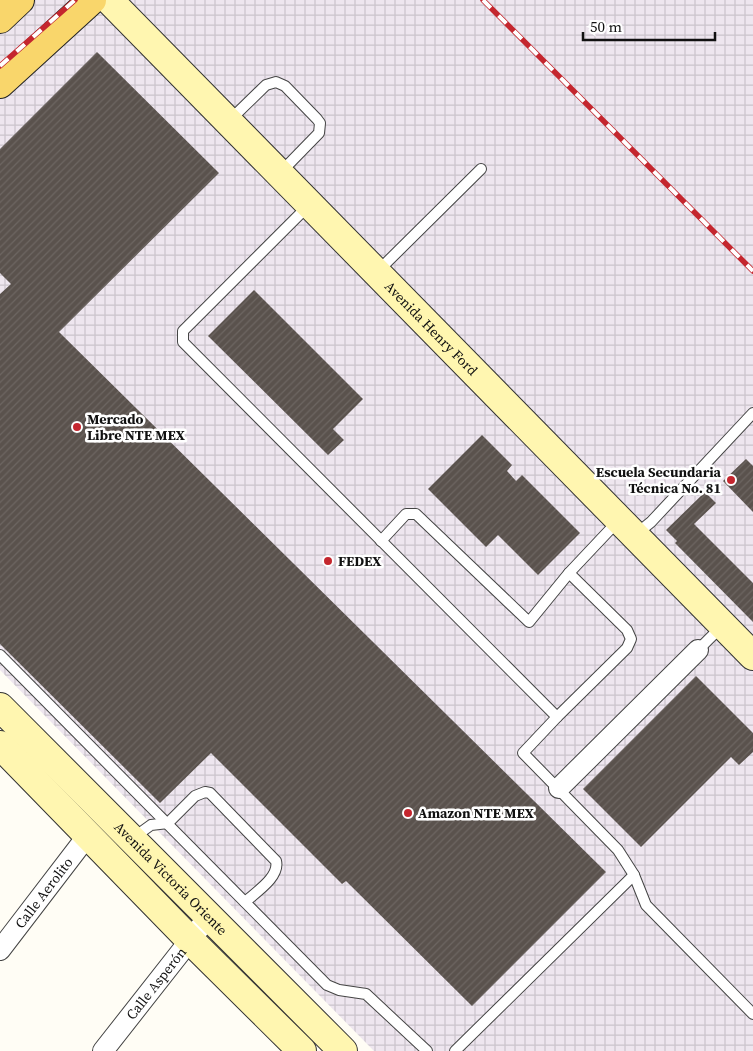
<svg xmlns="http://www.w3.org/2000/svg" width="753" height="1051" viewBox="0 0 753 1051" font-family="'Source Serif 4',serif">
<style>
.industrial{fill:url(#industrial-grid)}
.building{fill:url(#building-hatch)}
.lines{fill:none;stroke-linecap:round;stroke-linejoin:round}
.lane-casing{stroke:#444;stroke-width:12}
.street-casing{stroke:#444;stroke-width:22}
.secondary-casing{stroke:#333;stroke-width:30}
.primary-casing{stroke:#222;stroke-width:30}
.lane{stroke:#fff;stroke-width:10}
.street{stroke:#fff;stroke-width:20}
.secondary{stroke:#fff6b0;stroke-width:28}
.primary{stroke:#f9d66b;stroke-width:28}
.rail-casing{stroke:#c4262e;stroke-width:5.5}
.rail{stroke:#fff;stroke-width:4;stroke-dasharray:11;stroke-linecap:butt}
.poi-dot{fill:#c4262e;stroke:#fff;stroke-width:2}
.labels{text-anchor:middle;stroke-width:5;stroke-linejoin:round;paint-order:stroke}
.street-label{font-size:14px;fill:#111;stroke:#fff}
.poi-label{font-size:14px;font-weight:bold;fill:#111;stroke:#fff;text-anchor:start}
</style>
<defs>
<pattern id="industrial-grid" width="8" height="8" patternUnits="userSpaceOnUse" patternTransform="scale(1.25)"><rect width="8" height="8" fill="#eee6ef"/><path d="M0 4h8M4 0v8" fill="none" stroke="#cbc4cc"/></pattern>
<pattern id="building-hatch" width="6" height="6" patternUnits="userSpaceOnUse" patternTransform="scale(1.25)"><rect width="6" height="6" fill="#5a524d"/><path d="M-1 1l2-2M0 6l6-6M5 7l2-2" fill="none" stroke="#6d6662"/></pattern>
</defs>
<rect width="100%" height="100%" fill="#fffdf5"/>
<polygon class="industrial" points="0,0 753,0 753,1051 374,1051 0,670"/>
<g class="building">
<polygon points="97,52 219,173 59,332 606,872 472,1006 346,881 342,884 211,753 160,803 0,644 0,294 11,284 0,273 0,149"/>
<polygon points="254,290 363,399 333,429 344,440 328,455 208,336"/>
<polygon points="482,435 512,465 507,471 516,481 522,475 580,533 538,575 498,535 486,547 428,489"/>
<polygon points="746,459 753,466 753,512 723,481"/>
<polygon points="705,492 716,503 694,524 753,583 753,622 675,543 677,541 666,530"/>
<polygon points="696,676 753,733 753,752 739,765 731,757 641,847 583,789"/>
</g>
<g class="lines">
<g class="lane-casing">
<g id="lane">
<polyline points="230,120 266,85 276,82 285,86 317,119 320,123 319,133 280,173"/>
<polyline points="309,205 183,331 183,342 557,717 523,753 618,850 634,875 646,905 753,1014"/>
<polyline points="377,272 481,169"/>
<polyline points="635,535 651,522 753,413"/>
<polyline points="381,541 406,514 416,514 529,622 569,573 618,521"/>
<polyline points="698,650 722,626"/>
<polyline points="0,655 327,985 339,990 366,994 427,1051"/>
<polyline points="557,717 627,648 631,639 627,630 569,573"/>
<path d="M133,838L151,825L168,823L195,796L205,792L210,793L276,861C280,877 256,892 245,902"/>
<polyline points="455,1051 634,875"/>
</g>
</g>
<g class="street-casing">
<g id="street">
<polyline points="559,788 698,650"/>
<path id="s1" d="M0,950L88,835"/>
<path id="s2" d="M103,1051L209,916"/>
</g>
</g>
<g class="secondary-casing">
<g id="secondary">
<path id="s3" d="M109,0L753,656"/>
<path id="s4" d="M0,707L343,1051"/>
<polyline points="0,745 191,941 302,1051"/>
</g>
</g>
<g class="primary-casing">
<g id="primary">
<polyline points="0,19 20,0"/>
<polyline points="0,84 92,0"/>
</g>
</g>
<use href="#lane" class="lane"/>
<use href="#street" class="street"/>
<use href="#secondary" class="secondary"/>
<use href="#primary" class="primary"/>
<g class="rail-casing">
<g id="rail">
<polyline points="483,0 753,271"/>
<polyline points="0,66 75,0"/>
</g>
</g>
<use href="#rail" class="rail"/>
</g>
<g class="poi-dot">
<circle cx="77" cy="427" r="5"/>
<circle cx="731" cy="480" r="5"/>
<circle cx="328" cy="561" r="5"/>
<circle cx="408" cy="813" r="5"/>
</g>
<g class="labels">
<g class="street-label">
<text dy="5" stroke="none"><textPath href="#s3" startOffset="460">Avenida Henry Ford</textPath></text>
<text dy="5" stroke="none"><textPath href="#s4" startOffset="242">Avenida Victoria Oriente</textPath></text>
<text dy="5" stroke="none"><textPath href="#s1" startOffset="72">Calle Aerolito</textPath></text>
<text dy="5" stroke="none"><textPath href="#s2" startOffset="86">Calle Asperón</textPath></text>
</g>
<g class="poi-label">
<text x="87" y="424">Mercado<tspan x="87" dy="16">Libre NTE MEX</tspan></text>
<text x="721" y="477" text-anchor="end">Escuela Secundaria<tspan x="721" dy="16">Técnica No. 81</tspan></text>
<text x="338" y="566">FEDEX</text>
<text x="418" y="818">Amazon NTE MEX</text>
</g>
</g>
<path d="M583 32v8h132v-8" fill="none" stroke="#111111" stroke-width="2.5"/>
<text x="590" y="32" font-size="15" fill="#111111" stroke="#ffffff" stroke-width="4" paint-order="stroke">50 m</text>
</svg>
